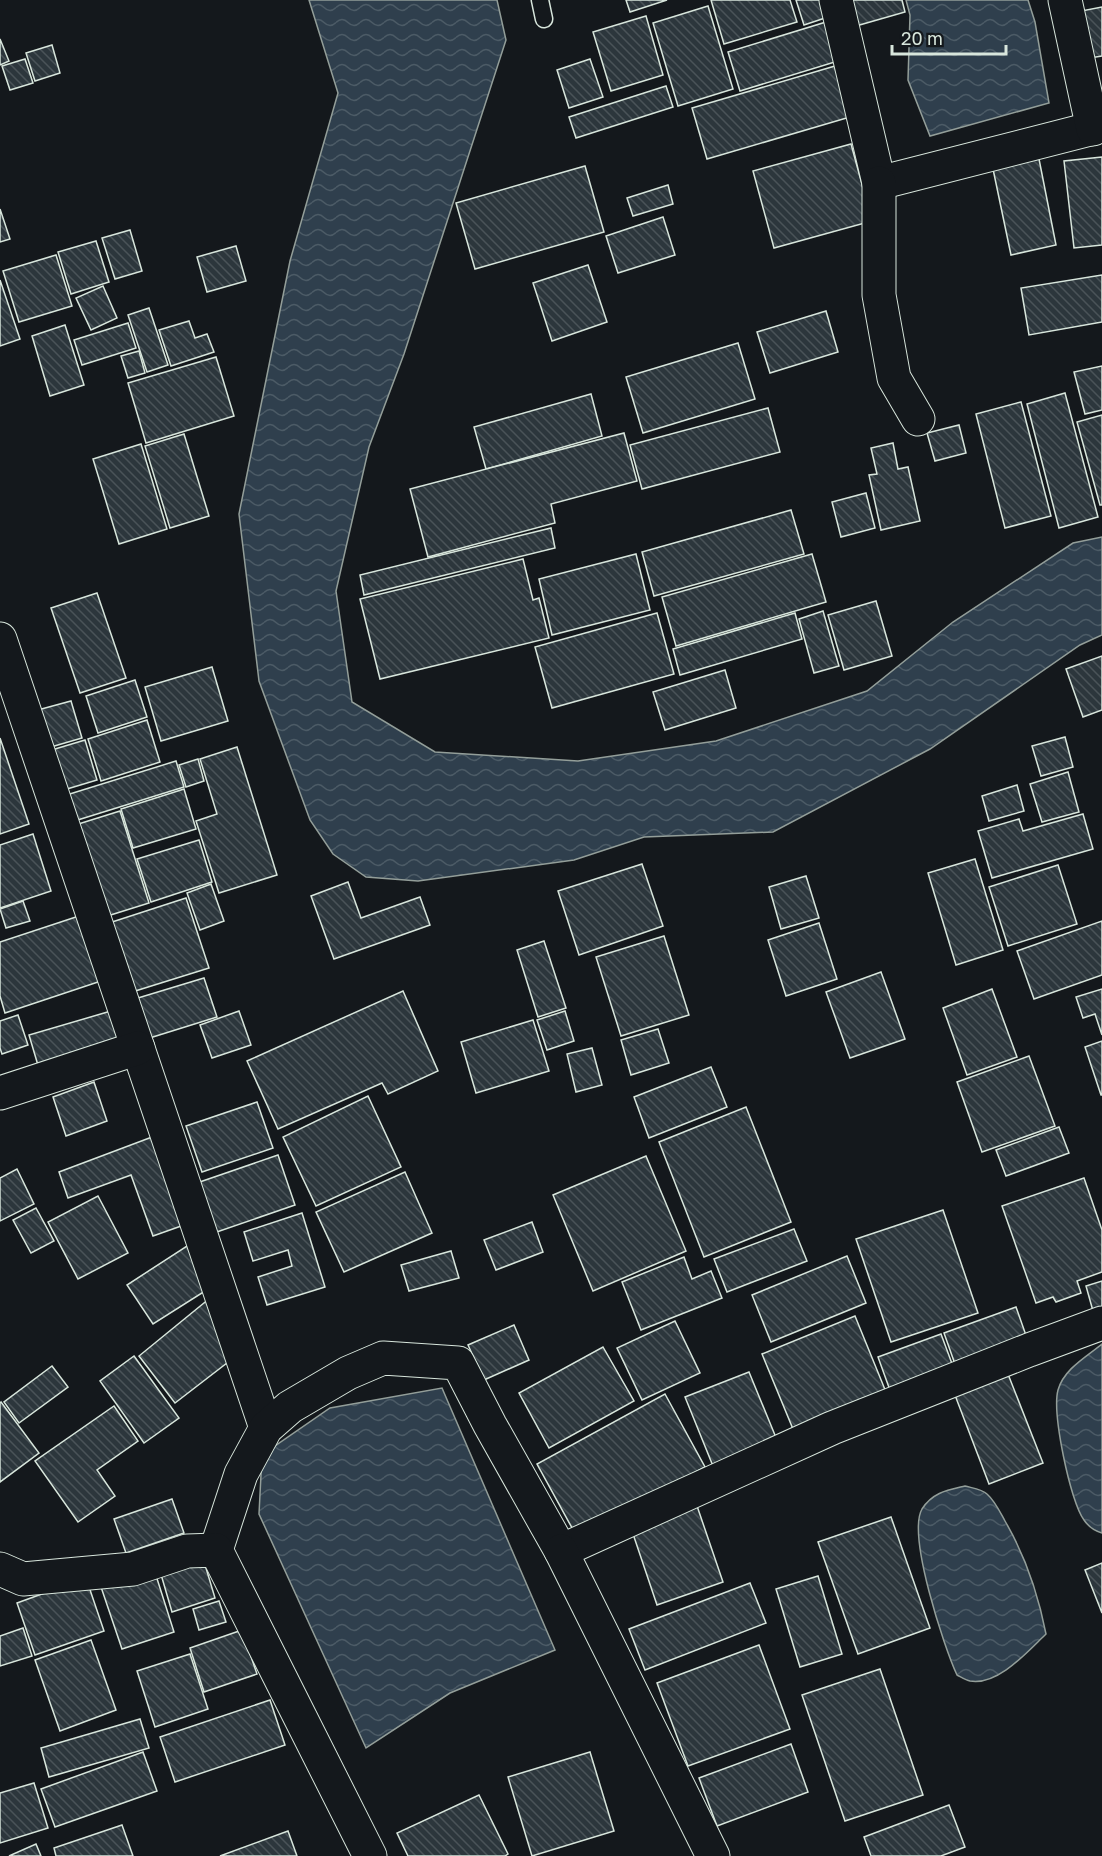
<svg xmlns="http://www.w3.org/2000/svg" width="1102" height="1856" viewBox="0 0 1102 1856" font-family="'Golos Text',sans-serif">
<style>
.water{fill:url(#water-waves);stroke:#939e99;stroke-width:1.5}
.building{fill:url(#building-back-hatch);stroke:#d8e6dc;stroke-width:1.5}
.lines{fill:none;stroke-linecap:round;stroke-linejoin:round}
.lane-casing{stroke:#d8e6dc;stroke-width:19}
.street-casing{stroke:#d8e6dc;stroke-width:35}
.lane{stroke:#14181c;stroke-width:16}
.street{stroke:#14181c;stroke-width:33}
</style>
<defs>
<pattern id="water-waves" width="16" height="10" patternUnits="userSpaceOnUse" patternTransform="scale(1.5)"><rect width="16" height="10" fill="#2f3f4d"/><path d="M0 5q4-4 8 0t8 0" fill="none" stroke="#4c5b66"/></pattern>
<pattern id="building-back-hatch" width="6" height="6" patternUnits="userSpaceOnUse" patternTransform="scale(1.5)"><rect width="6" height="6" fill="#2c363c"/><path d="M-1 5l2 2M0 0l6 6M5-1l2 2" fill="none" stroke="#4a5358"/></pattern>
</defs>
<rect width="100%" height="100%" fill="#14181c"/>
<g class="water">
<polygon points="309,0 497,0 506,40 404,354 369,447 336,591 352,702 435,752 578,761 716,741 867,691 953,622 1073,543 1102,537 1102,635 1080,645 930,749 773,832 644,837 574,860 418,881 366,877 333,854 310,820 259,681 239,514 290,261 338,93"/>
<polygon points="906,0 1028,0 1035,22 1049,103 930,136 908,80 910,15"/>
<path d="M1102,1344V1533C1095,1531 1088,1526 1084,1520C1070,1501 1052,1413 1058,1390C1064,1369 1086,1357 1102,1344Z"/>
<polygon points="442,1388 555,1650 450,1693 366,1748 259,1514 262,1455 330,1408"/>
<path d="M965,1486C972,1488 982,1489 987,1494C995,1501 1000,1512 1005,1521C1026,1557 1038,1593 1046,1634C1028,1651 998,1686 970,1681C966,1680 961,1677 957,1675C944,1647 907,1535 922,1509C933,1492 948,1490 965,1486Z"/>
</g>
<g class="building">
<polygon points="626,0 667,0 630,12"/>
<polygon points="711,0 790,0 797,22 724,44"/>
<polygon points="796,0 832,0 837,14 804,25"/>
<polygon points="841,0 902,0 905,12 849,28"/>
<polygon points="708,6 733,89 678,106 653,23"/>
<polygon points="1102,7 1102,56 1084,59 1076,12"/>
<polygon points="646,16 663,75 611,91 593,32"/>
<polygon points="826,22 838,61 740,91 728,52"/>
<polygon points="0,39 9,61 0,65"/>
<polygon points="52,45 60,73 35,81 26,53"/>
<polygon points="25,59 33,83 10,90 2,66"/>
<polygon points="590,59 603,97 569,108 557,70"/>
<polygon points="835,66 850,117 707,159 692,108"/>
<polygon points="666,86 673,107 576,138 569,117"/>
<polygon points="851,144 872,221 774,248 753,171"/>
<polygon points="1102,157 1102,245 1074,248 1064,161"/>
<polygon points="1039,159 1056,245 1011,255 993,169"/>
<polygon points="585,166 604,232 475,269 456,203"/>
<polygon points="668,185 673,204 633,216 627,198"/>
<polygon points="0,209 10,239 0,242"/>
<polygon points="663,217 675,255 618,273 606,236"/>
<polygon points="130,230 142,271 115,279 102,238"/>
<polygon points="96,241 109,282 71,294 58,252"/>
<polygon points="236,246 246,281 207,292 197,257"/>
<polygon points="56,255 72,306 19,322 3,271"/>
<polygon points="588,265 607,322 552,341 533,283"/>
<polygon points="1102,275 1102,322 1029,335 1021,288"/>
<polygon points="0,280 20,339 0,346"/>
<polygon points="103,286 117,318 91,330 76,298"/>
<polygon points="149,308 168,365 147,372 128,315"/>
<polygon points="826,311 838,352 770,373 757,332"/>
<polygon points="189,321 195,338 207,334 214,352 171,366 159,330"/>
<polygon points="128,323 136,348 82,365 74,340"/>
<polygon points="65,325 84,385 50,396 32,336"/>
<polygon points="738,343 755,399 643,433 626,377"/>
<polygon points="139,351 145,373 128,378 121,356"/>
<polygon points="216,357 234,416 146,443 128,383"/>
<polygon points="1102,366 1102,410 1085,414 1074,372"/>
<polygon points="1065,393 1098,517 1059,528 1027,404"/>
<polygon points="591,394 602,436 486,469 474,427"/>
<polygon points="1021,402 1051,516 1005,528 976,414"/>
<polygon points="768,408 780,452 642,489 630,445"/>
<polygon points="1102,415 1102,505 1100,505 1077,422"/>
<polygon points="959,425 966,453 935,461 927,433"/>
<polygon points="624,433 637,481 551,504 555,523 428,557 410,489"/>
<polygon points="184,434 209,516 170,528 145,446"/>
<polygon points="893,443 898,469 908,467 920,521 881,530 869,475 877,474 871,448"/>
<polygon points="141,444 167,529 119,544 93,459"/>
<polygon points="866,493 875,528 841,537 832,502"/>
<polygon points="791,510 804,554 654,596 642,552"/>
<polygon points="551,528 555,548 364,595 360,575"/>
<polygon points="636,554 650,610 552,635 539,579"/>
<polygon points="812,554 826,602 676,646 662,597"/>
<polygon points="523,559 533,600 539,598 549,638 380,679 360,599"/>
<polygon points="97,593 126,678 80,693 51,608"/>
<polygon points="876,601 892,656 844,670 828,615"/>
<polygon points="823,611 839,666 814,673 799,619"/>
<polygon points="657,613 674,674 552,708 535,647"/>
<polygon points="795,613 802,639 680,675 673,649"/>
<polygon points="1102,656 1102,710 1083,717 1066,669"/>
<polygon points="212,667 228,721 161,741 145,687"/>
<polygon points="725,670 736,708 665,730 653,692"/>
<polygon points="135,680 147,717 98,733 86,696"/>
<polygon points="71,701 82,738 44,749 34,711"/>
<polygon points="147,720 160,762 101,781 88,739"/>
<polygon points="1065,737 1073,767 1041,776 1032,746"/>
<polygon points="0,738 29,824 0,834"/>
<polygon points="85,740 97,780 57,792 45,752"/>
<polygon points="237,747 277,875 219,893 196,821 217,814 200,759"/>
<polygon points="198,759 204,781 186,787 179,765"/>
<polygon points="176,761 184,787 68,823 60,797"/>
<polygon points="1068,772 1079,812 1042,822 1030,784"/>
<polygon points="1017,785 1024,811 989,821 982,796"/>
<polygon points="184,789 196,829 133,848 121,809"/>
<polygon points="120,811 149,903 101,918 72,826"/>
<polygon points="1083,814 1093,849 992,878 978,831 1019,819 1023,831"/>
<polygon points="33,834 51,891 0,908 0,845"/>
<polygon points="199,840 212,882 151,902 137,859"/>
<polygon points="975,859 1003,950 956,965 928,873"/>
<polygon points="642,864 663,926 579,955 558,891"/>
<polygon points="1058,865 1077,924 1008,946 989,887"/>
<polygon points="806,876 819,918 781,929 769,887"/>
<polygon points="348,882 361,918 420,897 430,925 334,959 311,896"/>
<polygon points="211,884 224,921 200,930 187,893"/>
<polygon points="186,898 209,968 132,992 109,923"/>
<polygon points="23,901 30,921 6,928 0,909"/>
<polygon points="85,914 107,979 5,1013 0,996 0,942"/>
<polygon points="1102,921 1102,975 1034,999 1017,951"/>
<polygon points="819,923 837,979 786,996 768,940"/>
<polygon points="664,936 689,1015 621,1036 596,957"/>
<polygon points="544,941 566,1008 538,1017 517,950"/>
<polygon points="881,972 905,1039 850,1058 826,992"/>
<polygon points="204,978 217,1017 140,1041 128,1001"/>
<polygon points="992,989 1017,1057 967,1075 943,1008"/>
<polygon points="1102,989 1102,1035 1095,1014 1083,1018 1076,997"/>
<polygon points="403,991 438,1071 388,1094 382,1083 278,1129 247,1061"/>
<polygon points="111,1011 122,1048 40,1072 29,1035"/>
<polygon points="239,1011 251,1045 212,1058 200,1025"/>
<polygon points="565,1011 574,1041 547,1050 537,1020"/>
<polygon points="18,1015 28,1045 2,1054 0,1048 0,1021"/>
<polygon points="533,1020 549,1071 476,1093 461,1042"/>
<polygon points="658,1029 669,1063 631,1075 621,1040"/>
<polygon points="1102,1041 1102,1095 1101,1095 1085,1047"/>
<polygon points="592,1048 602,1085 576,1092 567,1054"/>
<polygon points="1029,1056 1055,1126 982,1152 957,1082"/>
<polygon points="711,1067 727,1107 649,1138 634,1097"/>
<polygon points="94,1082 107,1121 66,1136 53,1097"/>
<polygon points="368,1096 401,1167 316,1206 283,1137"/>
<polygon points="257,1102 273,1148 202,1172 186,1126"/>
<polygon points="746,1107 791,1222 704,1257 659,1142"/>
<polygon points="1059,1127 1069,1153 1006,1176 996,1150"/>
<polygon points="152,1137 184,1225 153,1236 131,1175 68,1198 59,1172"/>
<polygon points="278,1155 295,1205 208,1235 191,1185"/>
<polygon points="646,1156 686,1251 593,1291 553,1195"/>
<polygon points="17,1169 34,1204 0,1221 0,1178"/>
<polygon points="405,1172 432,1233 344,1272 316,1212"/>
<polygon points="1084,1178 1102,1230 1102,1272 1077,1281 1081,1293 1056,1302 1053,1297 1036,1303 1002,1206"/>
<polygon points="98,1196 128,1253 78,1279 48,1222"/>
<polygon points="36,1208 54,1241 31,1253 13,1220"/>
<polygon points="943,1210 978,1313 891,1342 856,1239"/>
<polygon points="302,1213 325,1287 267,1305 258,1277 292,1266 288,1250 253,1261 244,1232"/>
<polygon points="532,1222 543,1252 496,1270 484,1240"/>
<polygon points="794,1229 807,1261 727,1292 714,1259"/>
<polygon points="187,1246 213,1286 153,1324 127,1285"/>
<polygon points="451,1251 459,1278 409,1291 401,1265"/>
<polygon points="847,1256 866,1303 771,1342 752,1295"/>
<polygon points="684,1257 692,1279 711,1271 722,1298 641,1330 622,1282"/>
<polygon points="1102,1281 1102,1308 1093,1311 1086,1286"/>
<polygon points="215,1294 236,1356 175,1403 139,1356"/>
<polygon points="1016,1307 1028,1341 956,1367 944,1333"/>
<polygon points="855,1316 886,1392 793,1429 762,1354"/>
<polygon points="675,1321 700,1373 642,1400 617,1348"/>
<polygon points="514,1325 529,1360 484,1380 468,1345"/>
<polygon points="941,1334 954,1369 891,1393 878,1357"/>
<polygon points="603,1347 634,1401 549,1448 519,1393"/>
<polygon points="134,1356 179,1418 144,1443 100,1381"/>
<polygon points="52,1366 68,1387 19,1423 4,1402"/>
<polygon points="1006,1369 1043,1463 989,1484 953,1390"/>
<polygon points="749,1372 777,1440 713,1466 685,1397"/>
<polygon points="665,1394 705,1467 577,1537 537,1464"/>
<polygon points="1,1402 39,1453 0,1482 0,1403"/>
<polygon points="114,1406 138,1441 97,1470 115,1496 78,1522 35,1461"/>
<polygon points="172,1499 184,1533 126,1553 114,1519"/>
<polygon points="696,1503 723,1582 657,1605 630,1525"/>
<polygon points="891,1517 930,1628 858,1654 818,1542"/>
<polygon points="203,1558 215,1598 172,1612 160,1571"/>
<polygon points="1102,1563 1102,1613 1085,1570"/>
<polygon points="153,1566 174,1632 122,1649 100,1584"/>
<polygon points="818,1576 842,1654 800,1667 776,1589"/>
<polygon points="86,1578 104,1631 35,1655 17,1603"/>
<polygon points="750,1583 766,1623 645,1670 629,1629"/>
<polygon points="219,1601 226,1622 199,1630 193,1609"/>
<polygon points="23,1628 32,1656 0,1666 0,1636"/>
<polygon points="242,1630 257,1674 204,1692 190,1648"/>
<polygon points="91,1640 116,1710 60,1731 35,1660"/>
<polygon points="759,1645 790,1729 688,1766 657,1683"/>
<polygon points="190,1654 208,1709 155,1727 137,1671"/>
<polygon points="880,1669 923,1795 845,1821 802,1695"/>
<polygon points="270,1700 285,1745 175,1782 160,1737"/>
<polygon points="140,1719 149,1748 49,1777 41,1748"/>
<polygon points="791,1744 808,1792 717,1826 699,1778"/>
<polygon points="143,1752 157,1791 55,1827 41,1789"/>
<polygon points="590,1752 614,1831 532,1856 508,1777"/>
<polygon points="34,1783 48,1828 0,1843 0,1793"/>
<polygon points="479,1795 508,1854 505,1856 408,1856 397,1833"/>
<polygon points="949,1805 965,1847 941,1856 871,1856 864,1837"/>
<polygon points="122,1825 133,1856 56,1856 54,1848"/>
<polygon points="288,1831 297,1856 220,1856"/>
<polygon points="36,1844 41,1856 9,1856"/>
</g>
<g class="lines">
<g class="lane-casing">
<polyline id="lane" points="540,0 544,19"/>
</g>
<g class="street-casing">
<g id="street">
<polyline points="836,0 879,183 1102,126"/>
<polyline points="1065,0 1093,129"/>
<polyline points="879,183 879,295 894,378 918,419"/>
<polyline points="0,639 266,1428"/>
<polyline points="0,1093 138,1048"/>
<polyline points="216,1550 241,1474 266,1428 290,1407 348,1373 383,1358 458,1363 490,1425 561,1551 832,1428 1029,1350 1102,1323"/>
<polyline points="561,1551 713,1856"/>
<polyline points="0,1569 23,1579 133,1569 187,1551 216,1550 370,1856"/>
</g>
</g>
<use href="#lane" class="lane"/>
<use href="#street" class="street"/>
</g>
<path d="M892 45v9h114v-9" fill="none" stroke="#d8e6dc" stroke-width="3"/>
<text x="901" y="45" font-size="18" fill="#d8e6dc" stroke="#14181c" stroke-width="4.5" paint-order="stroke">20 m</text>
</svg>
